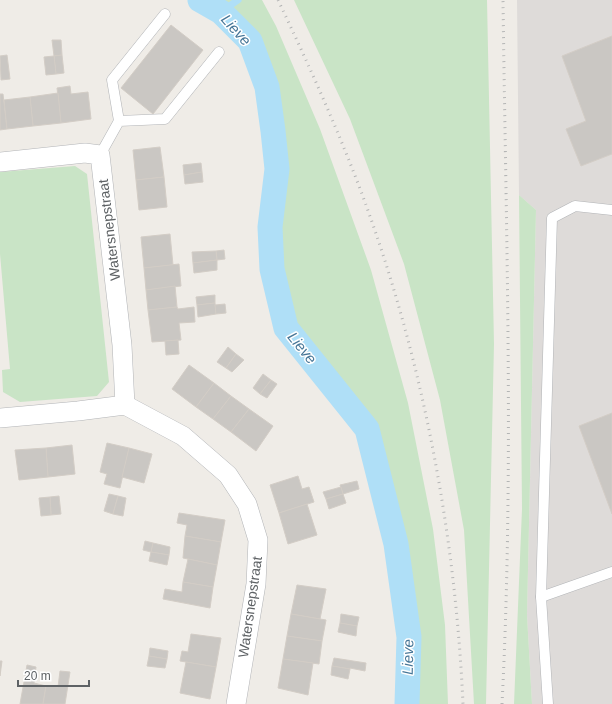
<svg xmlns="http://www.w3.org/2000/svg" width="612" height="704" viewBox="0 0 612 704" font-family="Arial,sans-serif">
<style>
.industrial{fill:#dedbd9}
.green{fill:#c9e4c6}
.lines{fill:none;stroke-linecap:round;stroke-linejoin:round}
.stream{stroke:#afdff7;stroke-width:7}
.canal{stroke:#afdff7;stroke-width:25}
.building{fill:#cac7c3;stroke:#d3cdc6}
.service-casing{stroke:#b2b4b7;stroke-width:11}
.minor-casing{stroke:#b2b4b7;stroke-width:20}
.service{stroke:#fff;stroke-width:10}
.minor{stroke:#fff;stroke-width:19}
.rail{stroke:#b4b5b5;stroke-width:3;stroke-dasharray:1 5;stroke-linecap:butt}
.labels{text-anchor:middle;stroke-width:3;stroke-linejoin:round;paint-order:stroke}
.street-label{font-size:14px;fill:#5e6265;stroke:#fff}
.water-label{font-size:15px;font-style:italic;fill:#467697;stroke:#fff}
</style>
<rect width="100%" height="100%" fill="#efece7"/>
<polygon class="industrial" points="517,0 612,0 612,704 532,704 527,615 536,210 519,195"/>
<g class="green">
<polygon points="200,0 262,0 276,26 320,129 371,270 408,403 433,529 445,625 448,704 407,704 409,637 397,544 367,429 286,328 272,269 270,227 277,169 273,131 267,87 250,41 221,12"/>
<polygon points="294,0 487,0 494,344 486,704 474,704 464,530 440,400 404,264 350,119"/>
<polygon points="75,166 87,174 109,382 97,396 20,402 3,392 2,370 10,369 0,254 0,172"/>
<polygon points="519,195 536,210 527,615 532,704 514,704 522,509"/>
</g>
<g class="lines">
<polyline class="stream" points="221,12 238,0"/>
<polyline class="canal" points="200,0 221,12 250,41 267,87 273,131 277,169 270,227 272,269 286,328 367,429 396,544 409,637 407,704"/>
</g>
<g class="building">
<polygon points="171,25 203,50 153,114 121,88"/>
<polygon points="612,36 612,154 581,166 566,129 586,121 562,56"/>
<polygon points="52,40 61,40 62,55 54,56"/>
<polygon points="7,55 10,79 1,80 0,56"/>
<polygon points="62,55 64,73 56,74 54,56"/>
<polygon points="54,56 56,74 46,75 44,57"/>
<polygon points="70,86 71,94 88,92 91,119 61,123 57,88"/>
<polygon points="58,93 61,123 33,126 30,97"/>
<polygon points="0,94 3,94 7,129 0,130"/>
<polygon points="30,97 33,126 7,129 4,100"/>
<polygon points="160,147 164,177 136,180 133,150"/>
<polygon points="201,163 202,172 184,175 183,165"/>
<polygon points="202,172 203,182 185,184 184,175"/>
<polygon points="164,177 167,207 139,210 136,180"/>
<polygon points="170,234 173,265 144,268 141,237"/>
<polygon points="224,250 225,259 217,260 216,251"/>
<polygon points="216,251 217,260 193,263 192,252"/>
<polygon points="217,260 217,270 194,273 193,263"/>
<polygon points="179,264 181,286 146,290 144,268"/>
<polygon points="175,286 177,307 148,310 146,290"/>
<polygon points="215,295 215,303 197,305 196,297"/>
<polygon points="215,303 216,314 198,317 197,305"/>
<polygon points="225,304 226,313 216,314 215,305"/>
<polygon points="177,307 178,309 194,307 195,322 179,323 181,340 152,342 148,310"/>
<polygon points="178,340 179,354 166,355 165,341"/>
<polygon points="228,347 236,354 226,368 217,362"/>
<polygon points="236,354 244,360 232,372 226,368"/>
<polygon points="189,365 214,383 196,407 172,389"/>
<polygon points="263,374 271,380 260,394 253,388"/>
<polygon points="271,380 277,384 267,398 260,394"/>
<polygon points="214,383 231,396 213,419 196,407"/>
<polygon points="231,396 249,409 231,432 213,419"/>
<polygon points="249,409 273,426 256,451 231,432"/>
<polygon points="612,413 612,514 579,426"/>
<polygon points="107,443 129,448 120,488 104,484 107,474 100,472"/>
<polygon points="72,445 75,474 48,477 46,448"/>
<polygon points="46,448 48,477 19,480 15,450"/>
<polygon points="129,448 152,454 144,483 122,477"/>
<polygon points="298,476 302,489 309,487 314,502 279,513 270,485"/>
<polygon points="357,481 359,489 343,494 340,485"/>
<polygon points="341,487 343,494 326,499 323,492"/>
<polygon points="109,494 118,496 113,514 104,511"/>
<polygon points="343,494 346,503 329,509 326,499"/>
<polygon points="59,496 61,514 51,515 50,497"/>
<polygon points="118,496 126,498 123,516 113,514"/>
<polygon points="50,497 51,515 41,516 39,498"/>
<polygon points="307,504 317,535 288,544 279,513"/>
<polygon points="179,513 225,520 221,542 185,536 187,525 177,523"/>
<polygon points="185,536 221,542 217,565 183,558"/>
<polygon points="145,541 153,543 151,552 143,550"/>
<polygon points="153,543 170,547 169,555 151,552"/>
<polygon points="151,552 169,555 167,565 149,561"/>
<polygon points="188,559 217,565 213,587 183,582"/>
<polygon points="183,582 213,587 210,608 163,599 165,589 182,592"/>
<polygon points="297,585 326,589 320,619 291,614"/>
<polygon points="291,614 326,620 322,641 287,636"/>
<polygon points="341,614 359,617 357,626 340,623"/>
<polygon points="340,623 357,626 356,636 338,632"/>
<polygon points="191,634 221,638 216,667 180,661 182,651 188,652"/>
<polygon points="287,636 322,641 319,664 283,659"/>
<polygon points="150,648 168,651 167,659 149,656"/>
<polygon points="149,656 167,659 165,668 147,666"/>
<polygon points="334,658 366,663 365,671 350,668 350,669 332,666"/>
<polygon points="283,659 313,663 308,695 278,688"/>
<polygon points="0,661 2,661 0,676"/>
<polygon points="186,662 216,667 210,699 180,693"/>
<polygon points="27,665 36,667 34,683 46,686 43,704 20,704"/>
<polygon points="332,666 350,669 348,679 331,675"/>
<polygon points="60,671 70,672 65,704 43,704 46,686 58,687"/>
</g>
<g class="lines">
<g class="service-casing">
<g id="service">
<polyline points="119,121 112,80 165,14"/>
<polyline points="100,155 119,121 165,119 219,52"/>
<polyline points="541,597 552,218 575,206 612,210"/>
<polyline points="548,704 541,597 612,572"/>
</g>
</g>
<g class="minor-casing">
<g id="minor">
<polyline points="0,162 85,153 100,155 122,345 125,405"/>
<polyline points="0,418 78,411 125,405 183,436 228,475 247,504 258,540 256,584 236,704"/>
</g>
</g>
<use href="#service" class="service"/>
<use href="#minor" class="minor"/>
<g class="rail">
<path d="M278,0C307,61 335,123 359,186C421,351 455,528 463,704"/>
<path d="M502,704C514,470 506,235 503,0"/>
</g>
</g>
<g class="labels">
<g class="street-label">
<text transform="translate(109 230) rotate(-97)" y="5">Watersnepstraat</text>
<text transform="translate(250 607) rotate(-82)" y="5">Watersnepstraat</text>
</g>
<g class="water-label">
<text transform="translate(236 30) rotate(48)" y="5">Lieve</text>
<text transform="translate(302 348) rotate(51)" y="5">Lieve</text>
<text transform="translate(408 657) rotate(-89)" y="5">Lieve</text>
</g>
</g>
<path d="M18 680v6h71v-6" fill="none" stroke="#5e6265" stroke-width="2"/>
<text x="24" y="680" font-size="12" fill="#5e6265" stroke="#ffffff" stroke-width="3" paint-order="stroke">20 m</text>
</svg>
